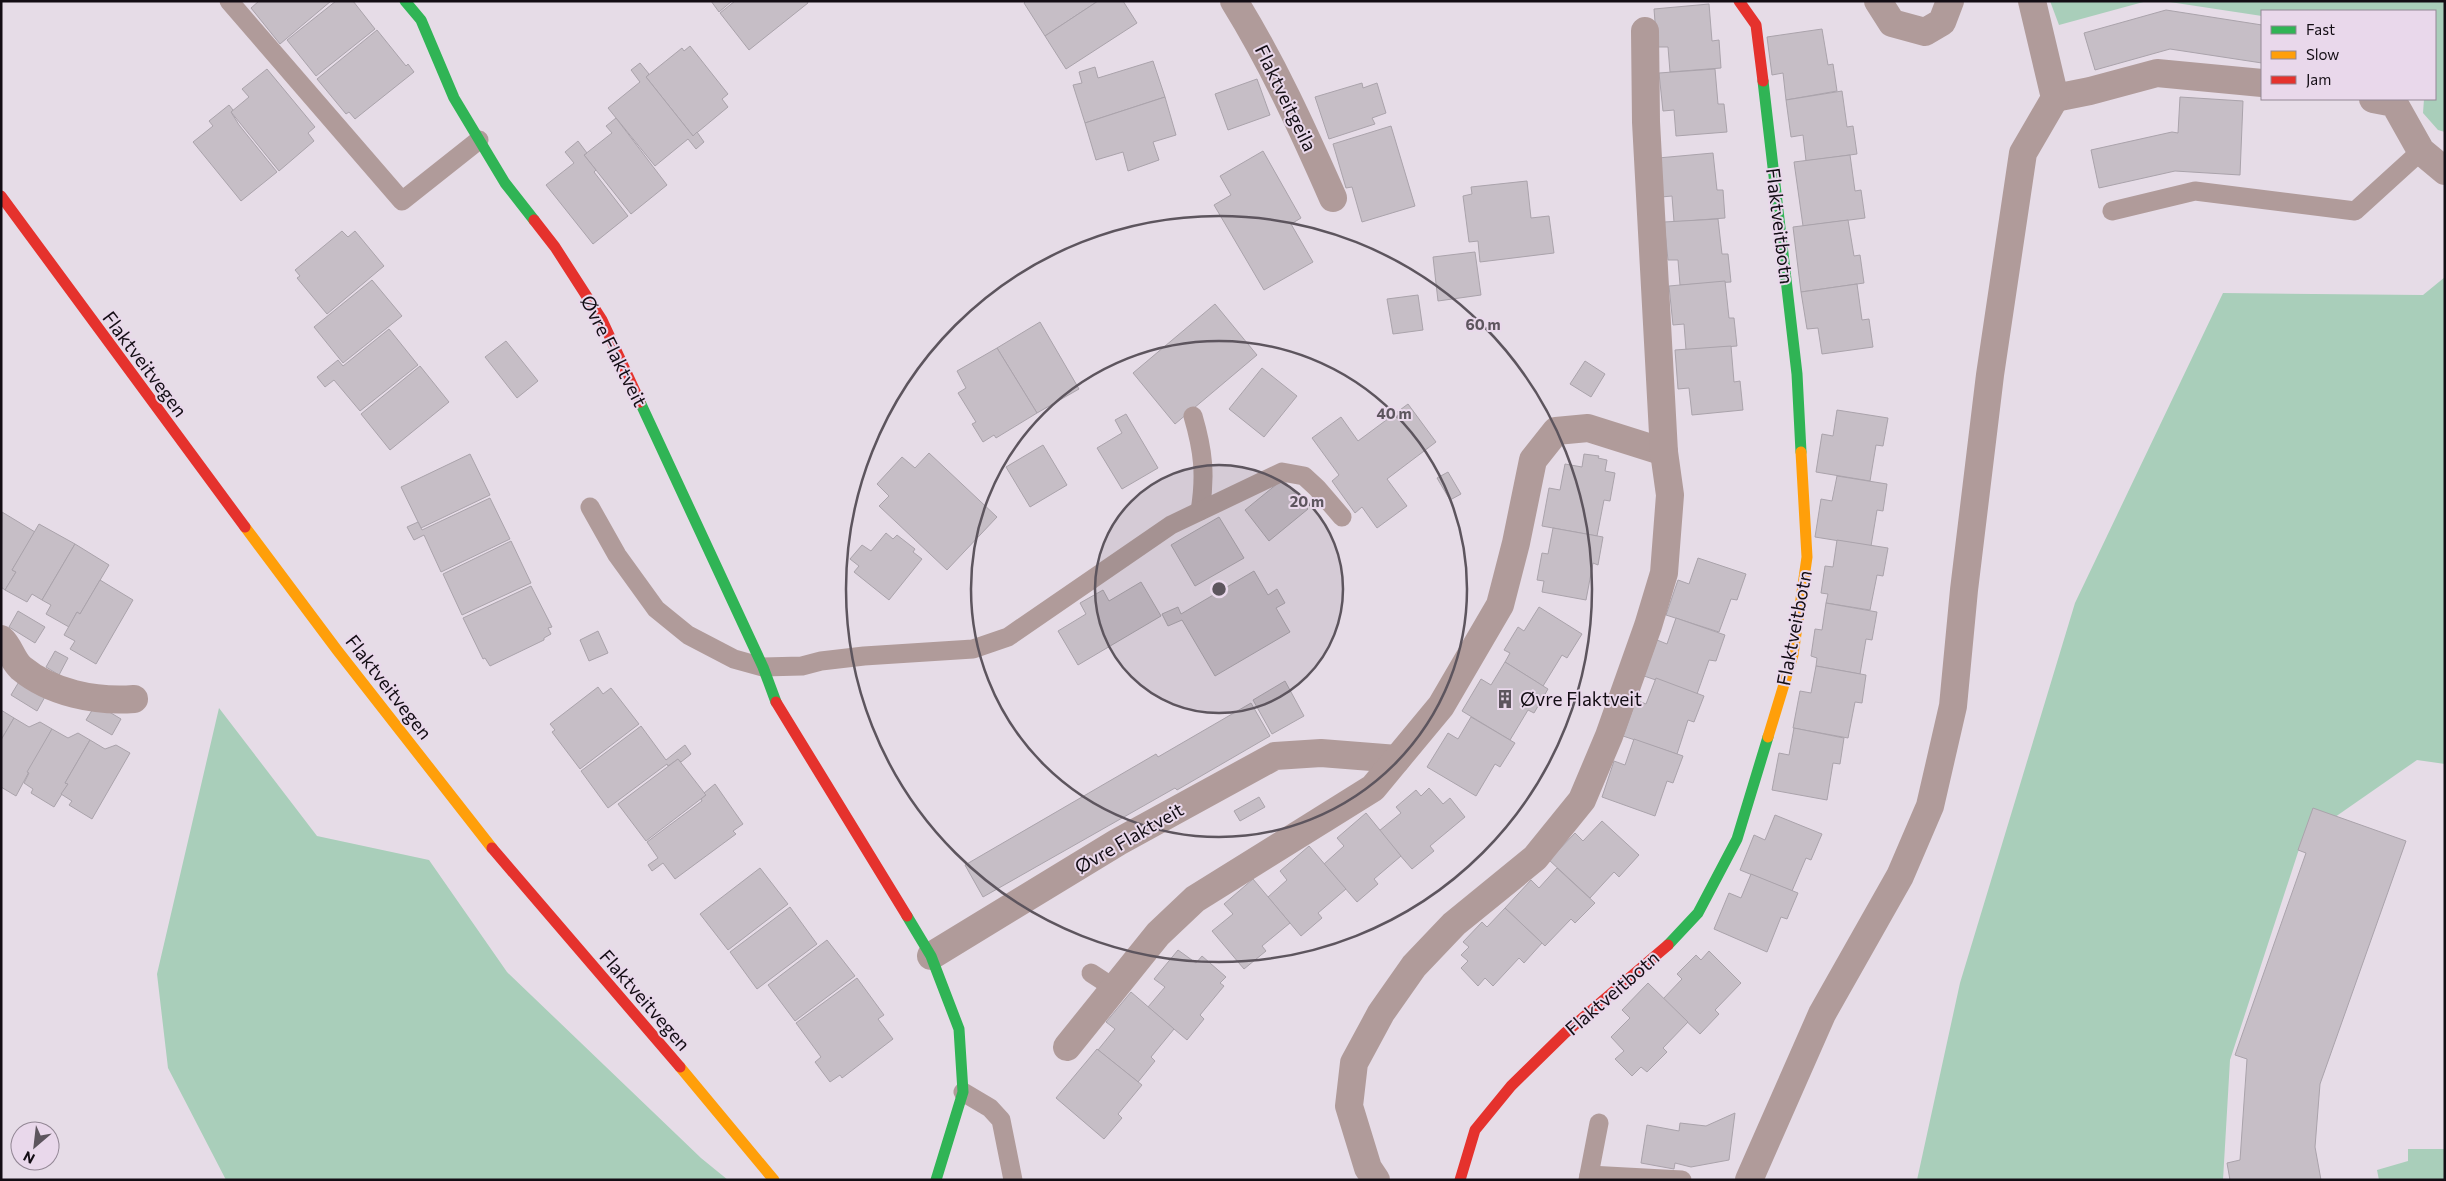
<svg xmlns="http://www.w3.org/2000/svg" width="2446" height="1181" viewBox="0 0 2446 1181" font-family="Commissioner,sans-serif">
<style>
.green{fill:#a9ceba}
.building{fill:#c6bec6;stroke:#aaa3ab}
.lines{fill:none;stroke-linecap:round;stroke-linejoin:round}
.lane{stroke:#b09b9a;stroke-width:19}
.street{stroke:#b09b9a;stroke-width:28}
.fast{stroke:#30b455;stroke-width:11}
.slow{stroke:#ff9f0a;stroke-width:11}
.jam{stroke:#e5322d;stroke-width:11}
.ring{fill:none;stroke:#5d555e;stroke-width:2.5}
.labels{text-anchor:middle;stroke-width:4;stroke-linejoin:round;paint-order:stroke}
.street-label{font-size:19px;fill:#130d14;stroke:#e9d8eb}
.poi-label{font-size:19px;fill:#130d14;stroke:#e9d8eb;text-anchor:start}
.centre{fill:#5d555e;stroke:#e9d8eb;stroke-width:2.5}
.ring-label{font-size:15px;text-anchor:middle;font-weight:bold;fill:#5d555e;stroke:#e9d8eb;stroke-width:4;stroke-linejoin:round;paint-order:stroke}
</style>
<rect width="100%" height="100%" fill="#e6dce7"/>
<g class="green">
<polygon points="2050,1 2147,1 2059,25"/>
<polygon points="2163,1 2445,1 2445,132 2438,130 2423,113 2424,99 2435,99 2435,11 2262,11 2262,16"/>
<polygon points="2445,277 2445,764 2417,760 2302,840 2230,1060 2223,1180 1917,1180 1960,983 2075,603 2223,293 2423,295"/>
<polygon points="219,708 317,836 429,860 507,972 701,1158 728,1180 226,1180 168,1068 157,974"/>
<polygon points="2408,1149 2445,1149 2445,1180 2379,1180 2377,1170 2408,1161"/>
</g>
<g class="building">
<polygon points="259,1 331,1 280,44 251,8"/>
<polygon points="336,1 353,1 375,29 316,76 287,40"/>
<polygon points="711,1 732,1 719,12"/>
<polygon points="735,1 807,1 808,3 749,50 720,13"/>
<polygon points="1026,1 1098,1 1045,36 1024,3"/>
<polygon points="1098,1 1123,1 1137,23 1066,69 1045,36"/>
<polygon points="1709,4 1712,41 1719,40 1721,68 1670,72 1668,47 1657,47 1654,9"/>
<polygon points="2166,10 2262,25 2262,63 2170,49 2095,70 2084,33"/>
<polygon points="1822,29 1828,65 1833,64 1837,91 1786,100 1783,73 1772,75 1767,37"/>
<polygon points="377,30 406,66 408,64 414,72 355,119 349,112 346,114 317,79"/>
<polygon points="690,46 728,94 722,99 728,107 693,136 646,77 682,48 684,51"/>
<polygon points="1153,61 1165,97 1085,123 1073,85 1082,83 1079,72 1095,67 1098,78"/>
<polygon points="640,63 649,74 646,77 693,136 697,132 704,142 696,149 688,139 655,166 608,108 640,82 631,70"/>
<polygon points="267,69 315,127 308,133 314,141 279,171 231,112 249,97 242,89"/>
<polygon points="1715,69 1718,104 1724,104 1727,132 1676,136 1674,110 1663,111 1659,73"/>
<polygon points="1257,79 1270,115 1228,130 1215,94"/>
<polygon points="1362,83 1363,88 1377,83 1386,113 1372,118 1375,124 1329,139 1315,97"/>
<polygon points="1842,91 1847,127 1853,126 1857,154 1806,161 1803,135 1791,137 1786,100"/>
<polygon points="1165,97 1176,135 1153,142 1159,160 1128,171 1123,152 1096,160 1085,123"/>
<polygon points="2180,97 2243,101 2240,175 2175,171 2099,188 2091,150 2172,132 2178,133"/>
<polygon points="229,105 233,110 231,112 239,125 277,172 241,201 193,142 213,126 209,121"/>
<polygon points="616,118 667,185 631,214 584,155 612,133 606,126"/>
<polygon points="1391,126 1415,206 1362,222 1352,187 1346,188 1333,144"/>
<polygon points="578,141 587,153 584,155 596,170 594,172 628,216 593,244 546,185 574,163 565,152"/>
<polygon points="1263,151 1301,218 1291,224 1313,262 1264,290 1214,205 1231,195 1220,176"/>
<polygon points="1713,153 1717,190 1723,190 1725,218 1674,222 1672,196 1661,197 1658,158"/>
<polygon points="1850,155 1855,191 1861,190 1865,218 1803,226 1794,162"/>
<polygon points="1527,181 1531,218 1549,216 1554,253 1480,262 1478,241 1469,242 1463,196 1472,194 1471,187"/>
<polygon points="1718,219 1722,254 1728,254 1731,282 1680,285 1678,260 1668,260 1664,222"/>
<polygon points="1848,220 1854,256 1860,255 1864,283 1801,292 1793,227"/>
<polygon points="342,231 348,237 355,231 384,266 327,314 297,278 300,276 295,270"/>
<polygon points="1475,252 1481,295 1438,301 1433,257"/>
<polygon points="372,280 402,316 343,363 314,327"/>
<polygon points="1725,281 1729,318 1734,318 1737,346 1686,350 1684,324 1673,325 1669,286"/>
<polygon points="1857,284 1862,320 1869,319 1873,347 1822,354 1818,328 1807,329 1801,292"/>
<polygon points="1418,295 1423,330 1393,334 1387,299"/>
<polygon points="1215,304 1257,355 1175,424 1133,373"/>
<polygon points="1040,322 1079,389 1037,413 997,348"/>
<polygon points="389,329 418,365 360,411 334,380 325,387 317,377 338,360 343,366"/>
<polygon points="506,341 538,381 517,398 485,357"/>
<polygon points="1731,346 1734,382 1740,381 1743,410 1692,415 1689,388 1678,389 1675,350"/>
<polygon points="997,348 1037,413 996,438 994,435 983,442 972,424 976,422 958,393 966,388 957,371"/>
<polygon points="1585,361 1605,374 1591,397 1570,384"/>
<polygon points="420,366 449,402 390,450 361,414"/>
<polygon points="1262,368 1297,396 1264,437 1229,409"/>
<polygon points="1408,404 1436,442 1387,479 1407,506 1377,528 1362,507 1355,513 1332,481 1339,475 1312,438 1341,417 1358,441"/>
<polygon points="1837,410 1888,418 1883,446 1876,445 1870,481 1816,472 1822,434 1833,436"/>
<polygon points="1126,414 1158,468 1122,489 1097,448 1122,433 1115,420"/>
<polygon points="1043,445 1067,485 1030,507 1006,467"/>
<polygon points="929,453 997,517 947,570 879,506 889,496 877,484 902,457 915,468"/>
<polygon points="470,454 490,495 421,528 401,487"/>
<polygon points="1584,454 1599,456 1598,458 1607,460 1605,471 1615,473 1610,501 1604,500 1597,536 1542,526 1549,488 1560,490 1565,464 1582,467"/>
<polygon points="1448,472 1461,494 1450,500 1437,478"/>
<polygon points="1837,476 1887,484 1883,511 1877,510 1871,546 1815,537 1821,499 1832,501"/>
<polygon points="1283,479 1308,509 1269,541 1245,510"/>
<polygon points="490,498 510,539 441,572 424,535 414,540 407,527 418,522 422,530"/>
<polygon points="2,512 35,532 12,570 16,572 5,590 1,587"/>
<polygon points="1219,517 1244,558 1195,586 1171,545"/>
<polygon points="39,524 75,544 42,600 32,594 27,602 5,590 16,572 12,570"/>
<polygon points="1553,528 1603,537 1598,565 1593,563 1586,600 1542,592 1544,581 1537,580 1542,553 1548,554"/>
<polygon points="886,533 893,539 897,535 915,549 913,552 922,559 889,600 854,572 859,566 850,559 862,545 871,551"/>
<polygon points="1837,540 1888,548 1883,576 1877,575 1870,610 1826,603 1828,594 1821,593 1825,566 1833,567"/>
<polygon points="511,541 531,583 462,615 443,574"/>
<polygon points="75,544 109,565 80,614 77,612 69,627 46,614 51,605 42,600"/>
<polygon points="1698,558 1746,574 1737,600 1731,599 1719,632 1666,615 1678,580 1689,584"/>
<polygon points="1254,571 1268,595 1277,589 1285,603 1276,608 1290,632 1215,676 1182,620 1168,626 1162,614 1178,607 1181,614"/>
<polygon points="100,580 133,600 96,664 70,649 75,641 64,635 77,612 80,614"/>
<polygon points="1141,582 1161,616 1078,665 1058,631 1086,614 1080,603 1103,590 1109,601"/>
<polygon points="531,586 552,627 548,628 551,634 544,638 544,640 490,666 485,658 483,659 463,618"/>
<polygon points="1826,603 1877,612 1872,640 1866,639 1860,674 1816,666 1817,658 1811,656 1815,629 1822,630"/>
<polygon points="1539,607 1582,634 1567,658 1562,655 1543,686 1505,662 1510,653 1504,650 1518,627 1524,631"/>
<polygon points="18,611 45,627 35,643 9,627"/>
<polygon points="1676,618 1725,635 1716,661 1709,660 1697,694 1644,676 1657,640 1667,644"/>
<polygon points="598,631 608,653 589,661 580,640"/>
<polygon points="55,651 68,658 59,675 46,667"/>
<polygon points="1505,662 1548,689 1534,713 1528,710 1510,740 1462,711 1481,679 1491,685"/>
<polygon points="1816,666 1866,675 1862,703 1855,702 1848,738 1793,728 1800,691 1811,693"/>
<polygon points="1656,678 1704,696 1694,722 1688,720 1677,754 1623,736 1636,700 1646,704"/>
<polygon points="20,680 46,695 37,711 11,695"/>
<polygon points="1285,681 1304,716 1272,734 1253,700"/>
<polygon points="598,687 603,694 611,688 639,724 580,769 552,732 555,730 550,724"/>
<polygon points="1251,703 1270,736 1177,790 1175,788 983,897 965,865 1156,754 1158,757"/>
<polygon points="96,704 121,719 112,735 86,720"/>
<polygon points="1,710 14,718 1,740"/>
<polygon points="1471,717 1515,743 1500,767 1495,764 1476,796 1427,767 1448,733 1458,739"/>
<polygon points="14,718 29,727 40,722 52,729 16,796 1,787 1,740"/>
<polygon points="641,726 666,760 685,745 691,754 681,762 678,759 668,766 667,764 608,808 581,771"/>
<polygon points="1794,728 1844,738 1840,764 1833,763 1827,800 1772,790 1779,753 1789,755"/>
<polygon points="52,729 68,738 78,733 90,740 65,783 68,784 54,807 31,793 33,789 24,783 29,773 27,772"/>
<polygon points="1634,739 1683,756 1673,783 1667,781 1655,816 1602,797 1614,761 1625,765"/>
<polygon points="90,740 105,749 116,745 130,753 92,819 69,805 72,801 61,794 68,784 65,783"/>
<polygon points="678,759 706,795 646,841 618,804"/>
<polygon points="715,784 743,824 733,831 736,834 675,879 663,863 652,871 648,865 658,858 647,842 702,801 701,799 706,795 704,793"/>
<polygon points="1429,788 1443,804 1450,798 1465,817 1430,846 1434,851 1412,869 1379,831 1401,813 1396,807 1416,790 1421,796"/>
<polygon points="1259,797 1265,807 1240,821 1234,811"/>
<polygon points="2313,808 2406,841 2320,1084 2315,1147 2321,1180 2230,1180 2227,1163 2240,1160 2247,1059 2235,1055 2306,853 2298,850"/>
<polygon points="1366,813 1401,856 1374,879 1378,884 1357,902 1324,864 1344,846 1337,838"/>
<polygon points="1775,815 1822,834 1811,860 1806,858 1792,891 1740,870 1754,835 1765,840"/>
<polygon points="1602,821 1639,855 1619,877 1614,872 1590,898 1549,860 1575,833 1583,841"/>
<polygon points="1309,846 1346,889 1318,913 1322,918 1301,936 1268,897 1287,880 1280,871"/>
<polygon points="760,868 788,904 728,950 700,914"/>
<polygon points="1557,868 1595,903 1575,923 1571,919 1545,946 1505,908 1531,880 1539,888"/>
<polygon points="1751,874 1798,893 1787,919 1781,917 1767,952 1714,929 1729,893 1741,898"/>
<polygon points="1253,879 1290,923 1262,946 1266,951 1244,969 1212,931 1233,914 1224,904"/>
<polygon points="790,907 817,944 757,989 730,952"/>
<polygon points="1505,908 1542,943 1524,963 1519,958 1493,986 1485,978 1478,986 1461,968 1468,961 1461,955 1469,947 1463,942 1482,922 1487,927"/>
<polygon points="827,940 855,976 795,1021 768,985"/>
<polygon points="1178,950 1196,963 1202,956 1226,977 1220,983 1224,986 1200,1015 1204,1019 1187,1040 1148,1007 1165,987 1154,979"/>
<polygon points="1709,951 1741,983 1715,1010 1719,1014 1700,1034 1663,999 1682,979 1677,974 1696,955 1701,960"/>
<polygon points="857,978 884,1015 878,1019 893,1039 842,1078 840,1075 830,1082 815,1062 821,1057 796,1023"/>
<polygon points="1648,983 1688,1022 1663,1048 1667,1052 1647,1072 1641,1067 1632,1076 1615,1059 1624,1051 1611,1037 1630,1018 1622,1010"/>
<polygon points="1131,992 1174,1029 1151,1057 1155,1061 1138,1082 1098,1050 1115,1029 1106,1022"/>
<polygon points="1097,1049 1142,1085 1118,1114 1122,1118 1104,1139 1056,1098"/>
<polygon points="1735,1113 1729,1160 1691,1167 1675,1163 1674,1169 1641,1163 1647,1125 1679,1131 1680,1123 1706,1126"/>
</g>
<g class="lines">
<g class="lane">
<polyline points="229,1 402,201 479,140"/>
<polyline points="2112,211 2195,191 2355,211 2421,151"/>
<path d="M1193,416C1203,450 1206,475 1200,511"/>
<polyline points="590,507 617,555 656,609 688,635 734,659 763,667 802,666 821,661 864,656 973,649 1008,637 1171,525 1282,472 1304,476 1317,488 1342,517"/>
<polyline points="1091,973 1114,988"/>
<polyline points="963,1092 990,1108 1001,1120 1013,1180"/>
<polyline points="1589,1175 1682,1180"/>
<polyline points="1588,1180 1599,1123"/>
</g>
<g class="street">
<path d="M1234,1C1273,64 1303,130 1333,198"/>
<polyline points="1878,1 1892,23 1925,32 1942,22 1950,1"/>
<polyline points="2055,98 2090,91 2157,73 2262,83"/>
<polyline points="2373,99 2394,103 2421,151 2445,171"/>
<path d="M1,639C10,647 12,660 21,668C51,693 96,702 134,699"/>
<polyline points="931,956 1118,842 1275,756 1321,753 1397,759"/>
<polyline points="1067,1047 1158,934 1195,899 1373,788 1441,706 1500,605 1516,543 1533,460 1556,431 1588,428 1664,452"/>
<polyline points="1376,1180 1368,1168 1349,1106 1354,1063 1381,1013 1414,966 1454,924 1535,858 1582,800 1609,736 1648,626 1664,573 1670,495 1664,452 1646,122 1645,31"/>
<polyline points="1749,1180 1822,1014 1900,876 1930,806 1953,706 1964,590 1990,375 2023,153 2055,98 2032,1"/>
</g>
<g class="fast">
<polyline points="405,1 421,20 454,98 505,183 534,220"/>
<polyline points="1763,81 1797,374 1801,452"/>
<polyline points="640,402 763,667 776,702"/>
<polyline points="907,916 931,956 959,1029 963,1092 936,1180"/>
<polyline points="1668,945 1698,913 1737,839 1768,737"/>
</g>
<g class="slow">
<polyline points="245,527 337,650 492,848"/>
<polyline points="1768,737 1793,655 1807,557 1801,452"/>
<polyline points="680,1067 774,1180"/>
</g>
<g class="jam">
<polyline points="1739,1 1756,25 1763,81"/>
<polyline points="1,196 245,527"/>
<polyline points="534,220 555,247 602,320 640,402"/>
<polyline points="776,702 907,916"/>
<polyline points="492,848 680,1067"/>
<polyline points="1460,1180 1475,1130 1511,1086 1565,1033 1668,945"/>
</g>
</g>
<circle cx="1219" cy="589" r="124" fill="#5d555e" fill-opacity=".12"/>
<g class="ring">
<circle cx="1219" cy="589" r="124"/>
<circle cx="1219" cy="589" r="248"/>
<circle cx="1219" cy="589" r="373"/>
</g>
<defs>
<g id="building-bare" transform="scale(1.5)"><path d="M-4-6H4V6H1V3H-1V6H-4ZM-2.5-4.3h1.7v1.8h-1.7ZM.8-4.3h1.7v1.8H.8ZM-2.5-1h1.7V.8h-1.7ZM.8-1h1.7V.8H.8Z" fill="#5d555e" stroke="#e9d8eb" stroke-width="2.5" paint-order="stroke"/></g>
</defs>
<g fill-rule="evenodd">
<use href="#building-bare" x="1505" y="699"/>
</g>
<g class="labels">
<g class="street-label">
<text transform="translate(1286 98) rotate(64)" y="7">Flaktveitgeila</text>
<text transform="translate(1780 226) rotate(83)" y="7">Flaktveitbotn</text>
<text transform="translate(614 351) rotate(63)" y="7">Øvre Flaktveit</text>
<text transform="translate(145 364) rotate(53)" y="7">Flaktveitvegen</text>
<text transform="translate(1794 628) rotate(-79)" y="7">Flaktveitbotn</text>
<text transform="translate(389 687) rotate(52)" y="7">Flaktveitvegen</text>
<text transform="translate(1129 838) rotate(-30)" y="7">Øvre Flaktveit</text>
<text transform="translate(1612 993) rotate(-41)" y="7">Flaktveitbotn</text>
<text transform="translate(645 1000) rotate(49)" y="7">Flaktveitvegen</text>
</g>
<g class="poi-label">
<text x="1520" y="706">Øvre Flaktveit</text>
</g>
</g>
<circle cx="1219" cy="589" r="8" class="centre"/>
<g class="ring-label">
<text x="1483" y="330">60 m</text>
<text x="1394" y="419">40 m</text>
<text x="1307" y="507">20 m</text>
</g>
<rect width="2446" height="1181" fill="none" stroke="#130d14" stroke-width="5"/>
<rect x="2261" y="10" width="175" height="90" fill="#e9d8eb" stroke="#938795"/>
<rect x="2271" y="26" width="25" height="8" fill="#30b455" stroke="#938795"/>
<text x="2306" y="35" font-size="15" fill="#130d14">Fast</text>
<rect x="2271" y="51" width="25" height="8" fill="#ff9f0a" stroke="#938795"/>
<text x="2306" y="60" font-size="15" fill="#130d14">Slow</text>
<rect x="2271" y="76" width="25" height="8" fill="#e5322d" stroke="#938795"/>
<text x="2306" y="85" font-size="15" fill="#130d14">Jam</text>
<g transform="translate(35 1146) rotate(208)"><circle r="24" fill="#e9d8eb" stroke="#938795"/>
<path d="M0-4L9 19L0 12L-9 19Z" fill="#5d555e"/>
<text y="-8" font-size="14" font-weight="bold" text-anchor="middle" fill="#130d14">N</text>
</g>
</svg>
